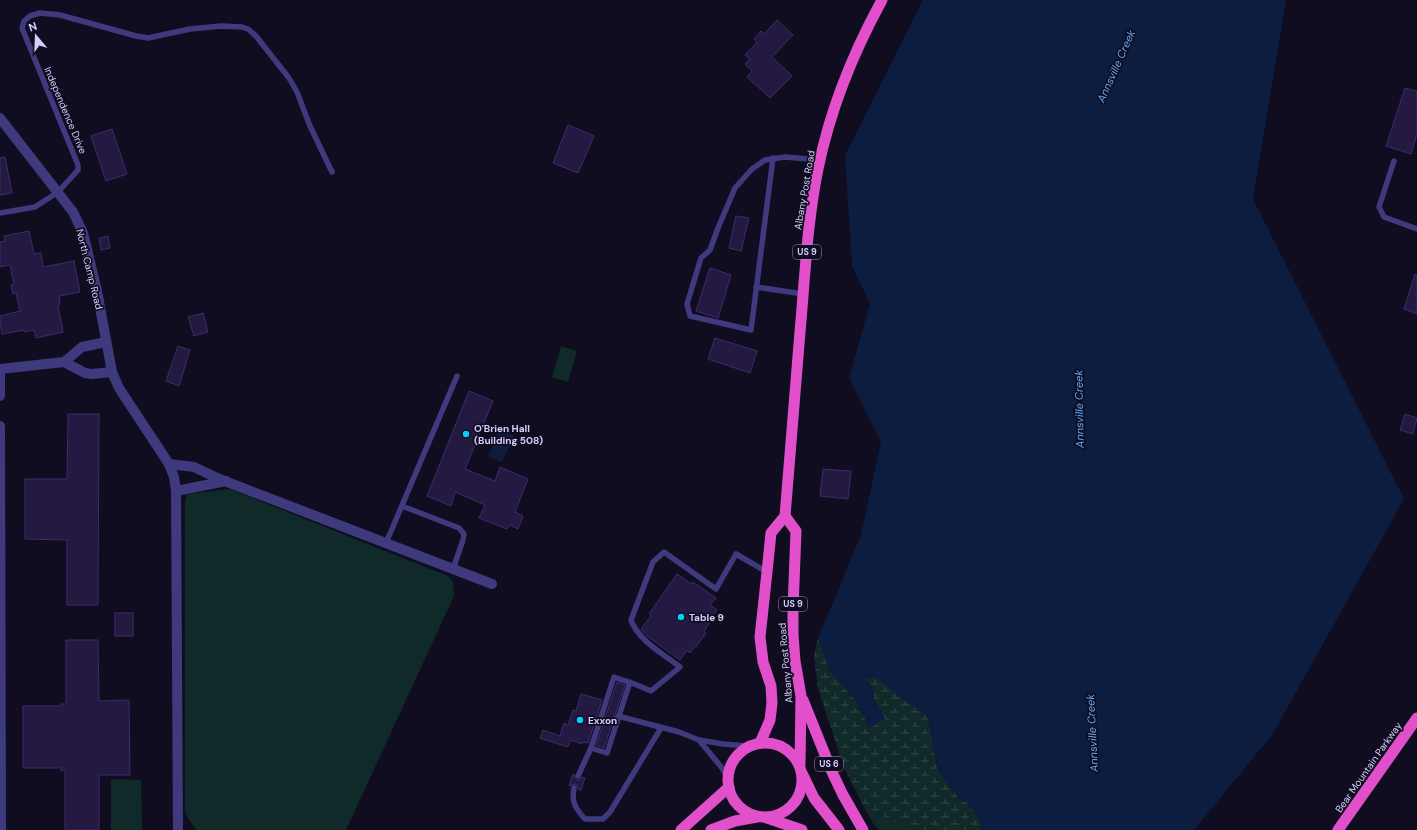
<svg xmlns="http://www.w3.org/2000/svg" width="1417" height="830" viewBox="0 0 1417 830" font-family="'DM Sans',sans-serif">
<style>
.green{fill:#102a2a}
.wetland{fill:url(#wetland-marsh)}
.water{fill:#0c1d40}
.building{fill:#231941;stroke:#3c2c6c}
.lines{fill:none;stroke-linecap:round;stroke-linejoin:round}
.service{stroke:#3f397e;stroke-width:5.5}
.minor{stroke:#3f397e;stroke-width:10}
.trunk{stroke:#e150ca;stroke-width:11}
.poi-dot{fill:#04d0f3;stroke:#110d20;stroke-width:1.5}
.labels{text-anchor:middle;stroke-width:3.5;stroke-linejoin:round;paint-order:stroke}
.shield{fill:#110d20;stroke:#9a93bb;stroke-width:1}
.shield-label{font-size:9px;font-weight:bold;fill:#d5cdfe}
.street-label{font-size:10px;fill:#d5cdfe;stroke:#110d20}
.poi-label{font-size:10px;font-weight:bold;fill:#d5cdfe;stroke:#110d20;text-anchor:start}
.water-label{font-size:11px;font-style:italic;fill:#5dabfc;stroke:#110d20}
</style>
<defs>
<pattern id="wetland-marsh" width="20" height="14" patternUnits="userSpaceOnUse"><rect width="20" height="14" fill="#102a2a"/><path d="M1 5h8M5 5V1M11 12h8M15 12V8" fill="none" stroke="#32484a"/></pattern>
</defs>
<rect width="100%" height="100%" fill="#110d20"/>
<g class="green">
<polygon points="561,346 577,351 568,382 552,377"/>
<polygon points="230,489 448,576 453,582 454,596 346,830 196,830 185,813 185,502 187,494"/>
<polygon points="111,779 141,780 142,830 111,830"/>
<polygon points="863,805 888,819 915,830 879,830 874,825"/>
</g>
<polygon class="wetland" points="818,638 830,671 858,703 869,728 885,719 874,700 873,688 864,679 875,676 928,717 938,770 960,800 968,803 981,822 983,830 915,830 888,819 863,805 844,768 818,688 814,656"/>
<g class="water">
<polygon points="923,0 1286,0 1253,199 1404,499 1272,735 1194,830 983,830 981,822 968,803 960,800 938,770 928,717 874,676 864,679 873,688 874,700 885,719 869,728 858,703 830,671 818,638 861,535 881,442 849,378 870,304 852,266 845,156"/>
<polygon points="499,430 514,436 502,462 488,457"/>
</g>
<g class="building">
<polygon points="777,20 793,35 772,57 792,76 770,98 747,77 752,71 745,64 750,59 745,55 757,42 754,39 761,31 764,34"/>
<polygon points="1405,88 1417,91 1417,134 1411,154 1386,146"/>
<polygon points="568,125 594,136 578,173 553,163"/>
<polygon points="112,129 127,174 106,181 91,136"/>
<polygon points="5,157 12,193 0,195 0,158"/>
<polygon points="736,216 749,218 741,251 729,248"/>
<polygon points="29,231 34,254 41,253 43,267 74,261 80,292 59,296 60,304 58,305 63,332 36,338 34,330 24,332 24,330 2,334 0,322 0,316 20,311 16,293 13,294 11,285 14,284 10,265 0,267 0,242 5,241 4,236"/>
<polygon points="108,236 110,248 101,250 99,238"/>
<polygon points="710,268 731,275 718,318 696,311"/>
<polygon points="1415,274 1417,275 1417,314 1404,309"/>
<polygon points="203,313 208,332 194,336 188,317"/>
<polygon points="715,338 757,351 750,373 708,359"/>
<polygon points="178,346 190,350 179,386 166,381"/>
<polygon points="469,391 493,401 465,469 495,481 500,467 528,479 515,512 523,516 518,529 510,525 507,529 479,518 485,505 455,492 451,506 427,496"/>
<polygon points="68,414 99,414 98,605 67,605 67,540 25,539 25,479 67,479"/>
<polygon points="1405,414 1417,418 1413,434 1400,430"/>
<polygon points="823,469 851,471 848,499 820,496"/>
<polygon points="677,574 691,584 693,582 716,598 710,605 717,610 711,617 713,618 704,631 706,633 696,647 695,646 690,653 687,650 680,660 647,636 641,629 651,616 649,614"/>
<rect x="115" y="613" width="18" height="23"/>
<polygon points="66,640 98,640 99,701 129,700 130,775 99,775 99,830 65,830 65,770 61,771 61,768 23,768 23,706 61,706 61,704 66,704"/>
<polygon points="617,682 625,685 604,748 596,745"/>
<polygon points="581,694 602,700 588,743 583,742 582,744 570,740 568,747 540,738 543,730 560,736 564,723 568,725 573,710 576,711"/>
<polygon points="573,774 577,780 580,780 582,777 585,778 581,790 578,789 578,786 575,784 569,786"/>
</g>
<g class="lines">
<g class="service">
<polyline points="773,158 751,330 690,316 687,304 701,258 710,250 718,228 735,188 752,169 765,160 785,157 820,160"/>
<polyline points="1394,161 1379,207 1384,217 1417,229"/>
<polyline points="0,213 35,207 58,192 78,170 78,165 22,28 24,21 30,16 40,13 60,15 136,36 148,38 190,29 221,26 242,27 248,29 256,36 289,78 297,92 310,126 332,172"/>
<polyline points="756,287 803,294"/>
<polyline points="402,506 459,528 464,534 463,540 453,569"/>
<polyline points="386,543 457,376"/>
<polyline points="618,716 679,732 699,740 723,744 749,746"/>
<polyline points="699,740 722,768 728,778"/>
<polyline points="591,748 607,753 630,682"/>
<path d="M578,776L591,748L614,677L637,685L651,691L680,667C663,654 638,640 631,620L653,562L664,552L716,589L736,554L767,572"/>
<path d="M574,788C571,802 576,809 585,819H603L610,812L661,728"/>
</g>
<g class="minor">
<polyline points="0,118 73,212 83,233 97,291 112,372 119,388 169,464 174,477 176,491 178,830"/>
<polyline points="64,362 85,373 92,374 112,372"/>
<polyline points="0,369 64,362 82,347 106,342"/>
<polyline points="0,396 0,369"/>
<polyline points="0,426 1,830"/>
<polyline points="169,464 194,467 217,478 492,584"/>
<polyline points="176,491 226,481"/>
</g>
<g class="trunk">
<polyline points="785,516 796,531 793,609 793,635 795,661 801,696 800,764"/>
<polyline points="803,700 832,772 843,795 863,830"/>
<path d="M760,743L770,720L772,703L771,686L763,662L760,637L767,572L771,533L785,516C790,454 795,393 800,332C805,277 807,223 818,169C830,110 853,53 882,0"/>
<circle cx="765" cy="780" r="37"/>
<polyline points="803,775 814,798 839,830"/>
<polyline points="767,818 802,830"/>
<polyline points="681,830 729,787"/>
<polyline points="711,830 735,821 757,817"/>
<polyline points="1338,830 1417,718"/>
</g>
</g>
<g class="poi-dot">
<circle cx="466" cy="434" r="4"/>
<circle cx="681" cy="617" r="4"/>
<circle cx="580" cy="720" r="4"/>
</g>
<g class="labels">
<g class="shield">
<rect x="793" y="245" width="28" height="14" rx="3"/>
<rect x="779" y="597" width="28" height="14" rx="3"/>
<rect x="815" y="757" width="28" height="14" rx="3"/>
</g>
<g class="shield-label">
<text x="807" y="255">US 9</text>
<text x="793" y="607">US 9</text>
<text x="829" y="767">US 6</text>
</g>
<g class="street-label">
<text transform="translate(66 110) rotate(67)" y="4">Independence Drive</text>
<text transform="translate(804 190) rotate(-80)" y="4">Albany Post Road</text>
<text transform="translate(90 269) rotate(76)" y="4">North Camp Road</text>
<text transform="translate(785 663) rotate(-95)" y="4">Albany Post Road</text>
<text transform="translate(1368 767) rotate(-55)" y="4">Bear Mountain Parkway</text>
</g>
<g class="poi-label">
<text x="474" y="432">O'Brien Hall<tspan x="474" dy="12">(Building 508)</tspan></text>
<text x="689" y="621">Table 9</text>
<text x="588" y="724">Exxon</text>
</g>
<g class="water-label">
<text transform="translate(1116 66) rotate(-66)" y="4">Annsville Creek</text>
<text transform="translate(1079 409) rotate(-91)" y="4">Annsville Creek</text>
<text transform="translate(1092 733) rotate(-93)" y="4">Annsville Creek</text>
</g>
</g>
<g transform="translate(36 36) rotate(341)" stroke="#110d20" stroke-width="3" paint-order="stroke">
<path d="M0-3L7 15L0 10L-7 15Z" fill="#d5cdfe"/>
<text y="-6" font-size="11" font-weight="bold" text-anchor="middle" fill="#d5cdfe">N</text>
</g>
</svg>
